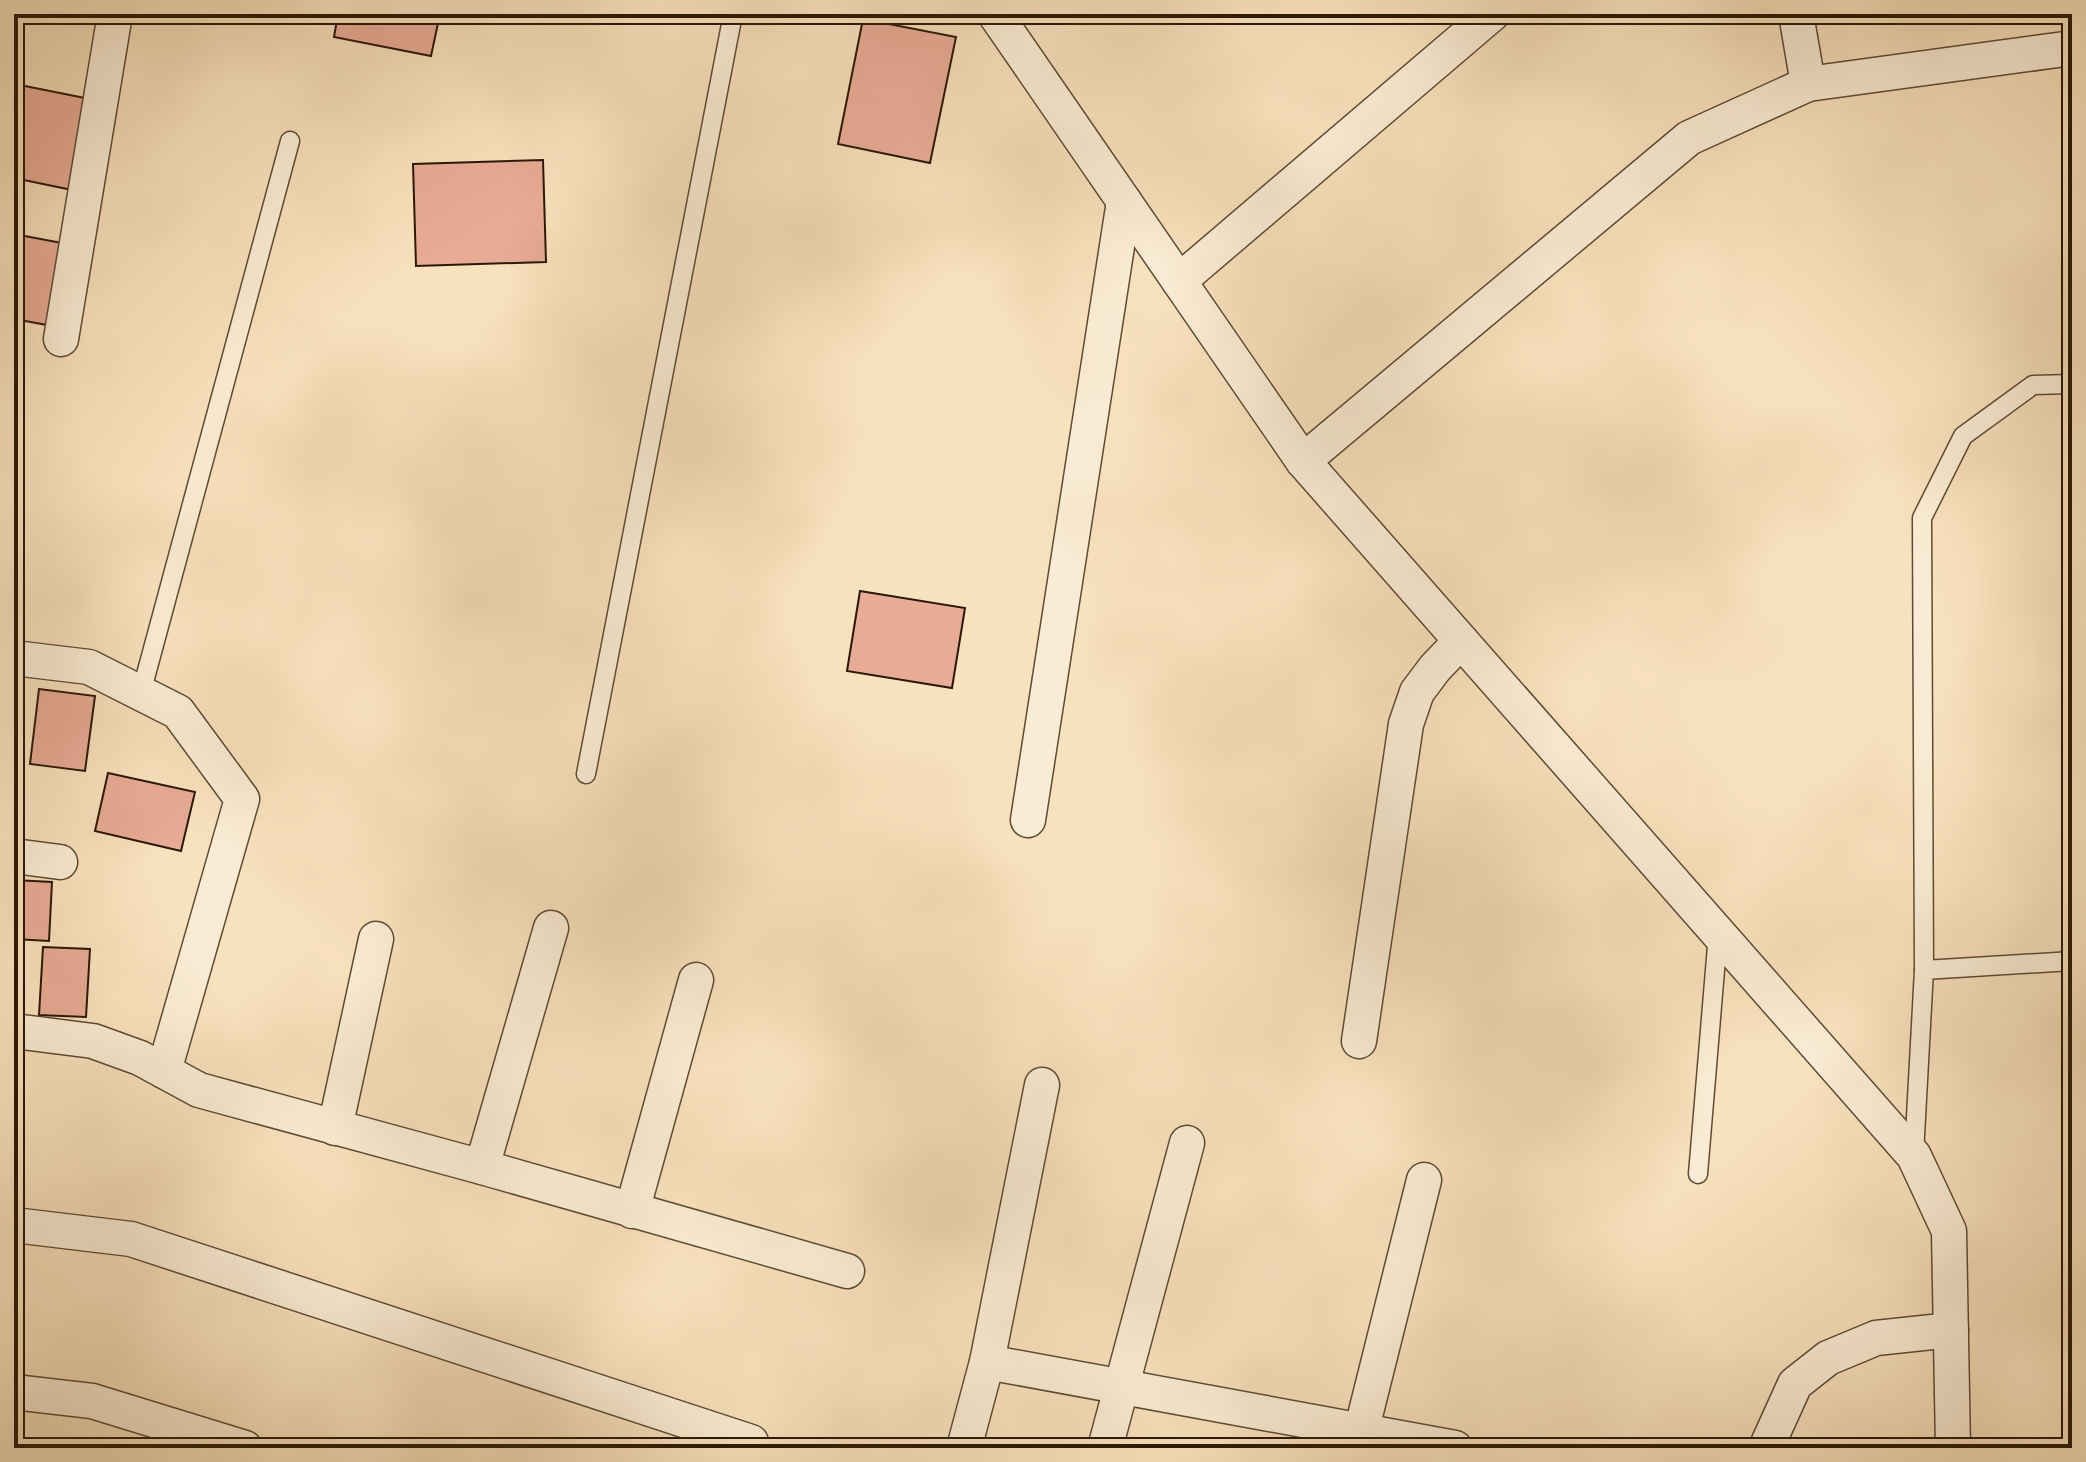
<svg xmlns="http://www.w3.org/2000/svg" width="2086" height="1462" viewBox="0 0 2086 1462" font-family="Alegreya,serif">
<style>
.building{fill:#e8ab96;stroke:#2a1906;stroke-width:2}
.lines{fill:none;stroke-linecap:round;stroke-linejoin:round}
.lane-casing{stroke:#5e4b34;stroke-width:21}
.street-casing{stroke:#5e4b34;stroke-width:37}
.lane{stroke:#faecd4;stroke-width:18}
.street{stroke:#faecd4;stroke-width:34}
</style>
<rect width="100%" height="100%" fill="#f8e1bd"/>
<filter id="stains"><feTurbulence type="fractalNoise" baseFrequency=".0025" numOctaves="4"/><feColorMatrix values="0 0 0 0 .2 0 0 0 0 .09 0 0 0 0 .02 0 0 0 .5 -.17"/></filter>
<radialGradient id="worn" r=".72"><stop offset=".6" stop-color="#630" stop-opacity="0"/><stop offset="1" stop-color="#630" stop-opacity=".3"/></radialGradient>
<g class="building">
<polygon points="338,14 440,14 431,56 334,37"/>
<polygon points="863,19 956,37 930,163 838,144"/>
<polygon points="20,85 90,99 72,190 14,178 14,113"/>
<polygon points="543,160 546,262 416,266 413,164"/>
<polygon points="14,234 62,243 47,325 14,319"/>
<polygon points="860,591 965,608 952,688 847,671"/>
<polygon points="39,689 95,696 85,771 30,764"/>
<polygon points="108,773 195,792 181,851 95,831"/>
<polygon points="14,880 52,882 49,941 14,939"/>
<polygon points="43,947 90,949 86,1017 39,1015"/>
<polygon points="14,1415 24,1416 21,1448 14,1448"/>
</g>
<g class="lines">
<g class="lane-casing">
<g id="lane">
<polyline points="141,693 290,141"/>
<polyline points="586,774 733,14"/>
<polyline points="1924,970 1922,518 1963,436 2033,385 2072,384"/>
<polyline points="1914,1154 1924,970 2072,961"/>
<polyline points="1698,1174 1718,934"/>
</g>
</g>
<g class="street-casing">
<g id="street">
<polyline points="995,14 1303,461 1914,1156 1949,1231 1953,1448"/>
<polyline points="1796,14 1808,84"/>
<polyline points="1179,281 1492,14"/>
<polyline points="61,339 115,14"/>
<polyline points="1303,461 1689,138 1808,84 2072,48"/>
<polyline points="14,658 89,667 178,712 242,799 164,1071"/>
<polyline points="1028,820 1124,201"/>
<polyline points="14,856 60,862"/>
<polyline points="14,1031 93,1041 140,1058 199,1090 482,1167 847,1271"/>
<polyline points="1359,1041 1406,724 1417,692 1435,668 1461,641"/>
<polyline points="335,1128 376,939"/>
<polyline points="482,1167 551,928"/>
<polyline points="632,1211 696,980"/>
<polyline points="14,1225 131,1239 751,1442"/>
<polyline points="987,1362 1455,1448"/>
<polyline points="14,1392 92,1401 245,1448"/>
<polyline points="964,1448 987,1362 1042,1085"/>
<polyline points="1105,1448 1187,1143"/>
<polyline points="1357,1448 1424,1180"/>
<polyline points="1766,1448 1795,1384 1828,1358 1876,1338 1951,1330"/>
</g>
</g>
<use href="#lane" class="lane"/>
<use href="#street" class="street"/>
</g>
<rect width="2086" height="1462" fill="none" stroke="#f8e1bd" stroke-width="48"/>
<rect x="16" y="16" width="2054" height="1430" fill="none" stroke="#2a1906" stroke-width="4"/>
<rect x="24" y="24" width="2038" height="1414" fill="none" stroke="#2a1906" stroke-width="2"/>
<rect width="100%" height="100%" filter="url(#stains)"/>
<rect width="100%" height="100%" fill="url(#worn)"/>
</svg>
